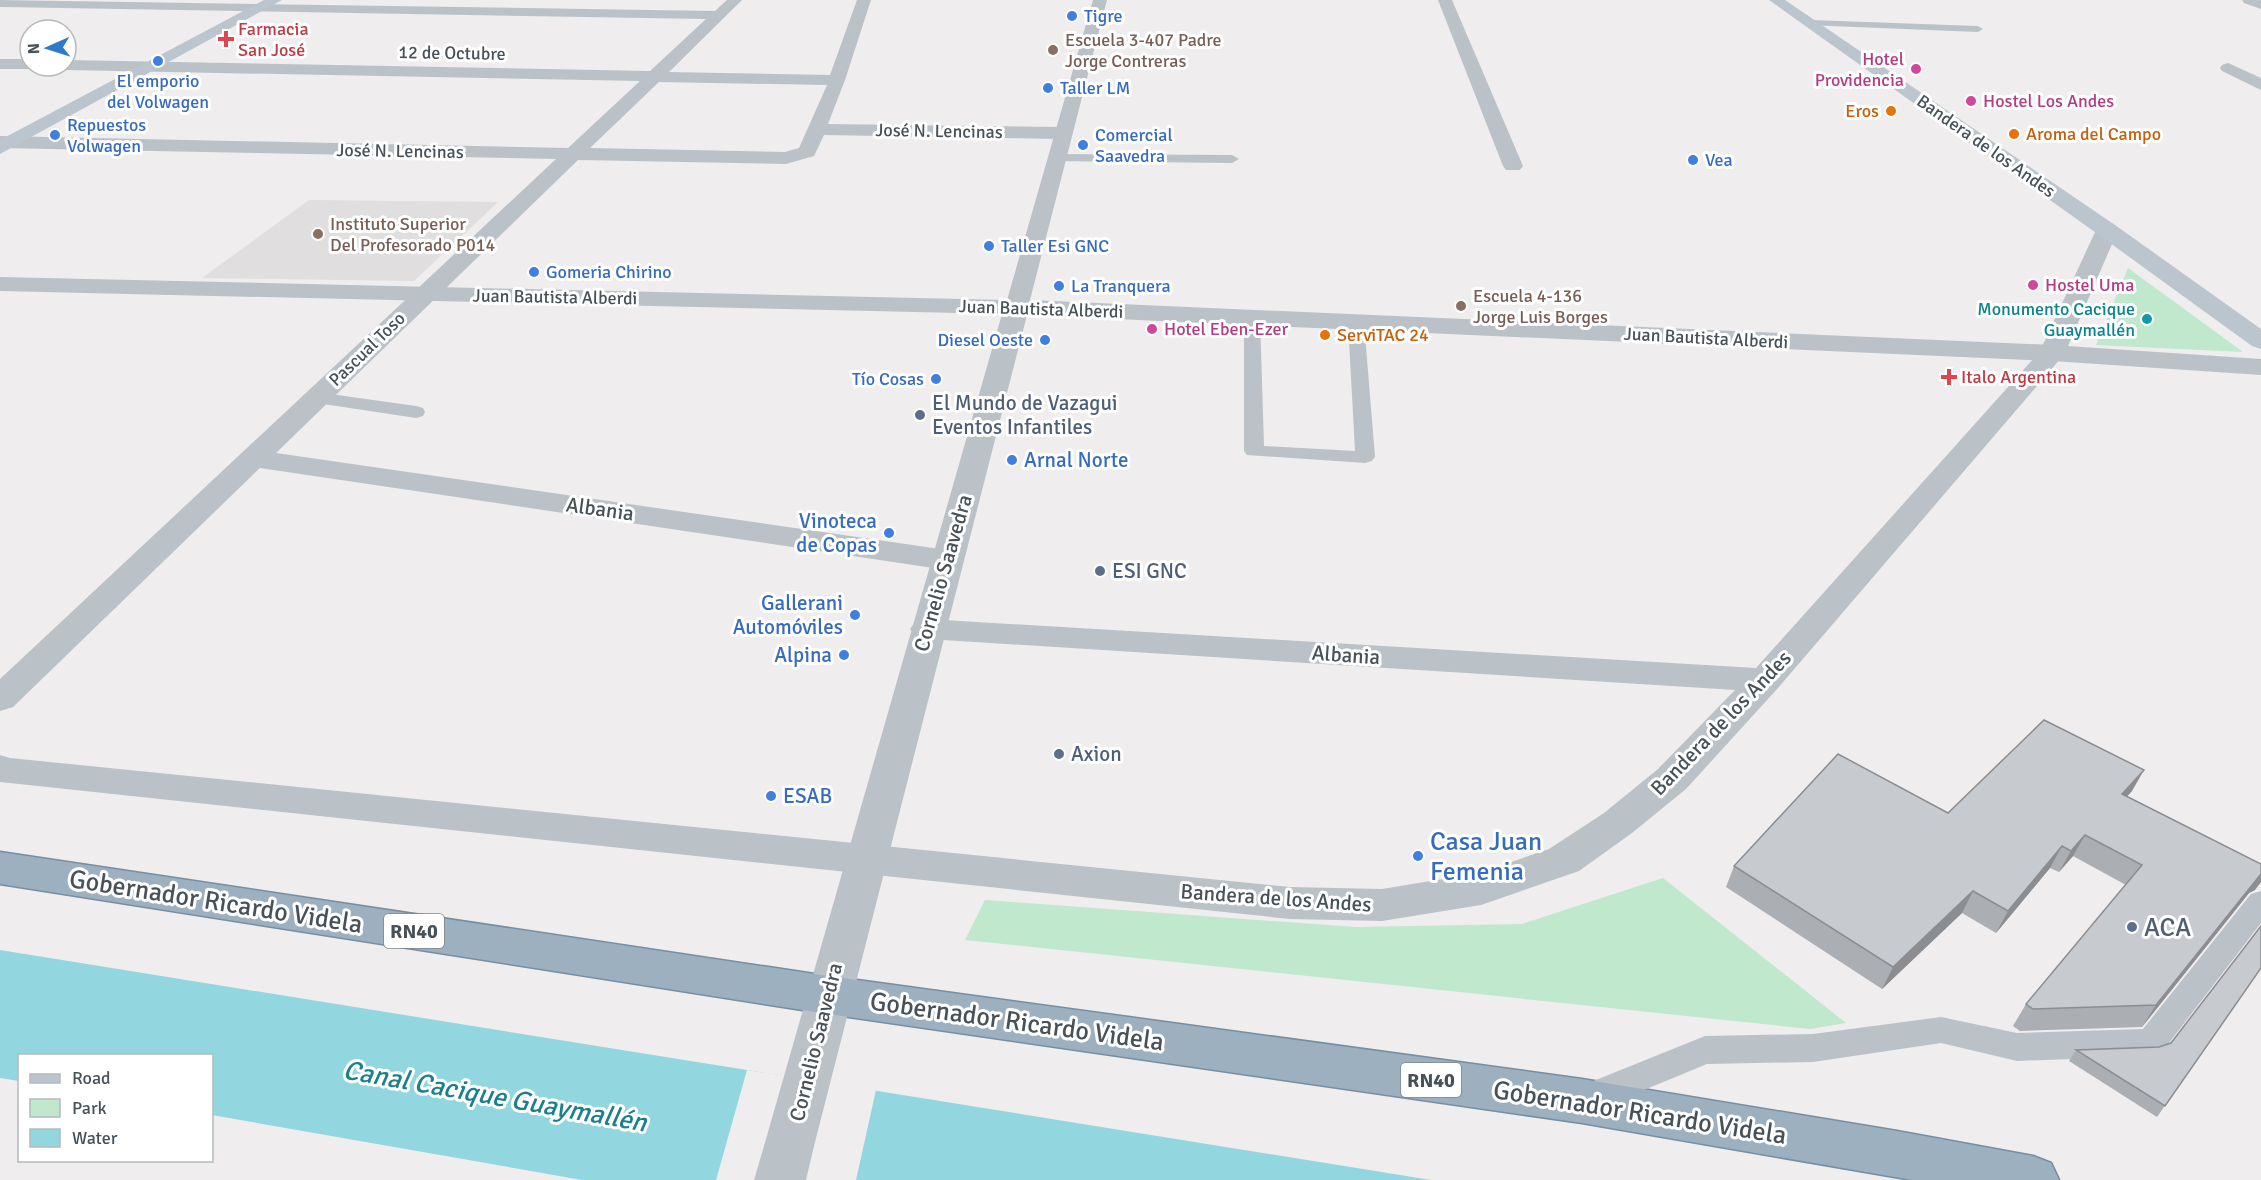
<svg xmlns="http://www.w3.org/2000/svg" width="2261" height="1180" viewBox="0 0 2261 1180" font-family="Signika,sans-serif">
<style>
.education{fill:#e0dede}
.green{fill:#c0e8cd}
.water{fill:#92d6e0}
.pier{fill:#efeded}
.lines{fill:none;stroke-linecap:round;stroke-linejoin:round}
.trunk-casing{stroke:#768ea2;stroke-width:3}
.service{fill:#bac2c8;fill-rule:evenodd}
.pedestrian{fill:#bac2c8;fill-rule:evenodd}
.minor{fill:#bac2c8;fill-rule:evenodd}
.tertiary{fill:#bac2c8;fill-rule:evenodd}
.secondary{fill:#bbc5cd;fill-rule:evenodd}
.trunk{fill:#9db0c0;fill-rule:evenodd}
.wall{fill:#abaeb2}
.shaded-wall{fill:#8b8d91}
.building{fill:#c7cacf;stroke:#8b8d91;stroke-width:1.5}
.shop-dot{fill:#3f7fe0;stroke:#fff;stroke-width:2}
.health-dot{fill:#e0444e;stroke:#fff;stroke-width:2}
.education-dot{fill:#8d6e63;stroke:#fff;stroke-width:2}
.hotel-dot{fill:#d1479c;stroke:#fff;stroke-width:2}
.food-dot{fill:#e8710a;stroke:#fff;stroke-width:2}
.culture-dot{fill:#0f9aa8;stroke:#fff;stroke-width:2}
.service-dot{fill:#5c6f8a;stroke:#fff;stroke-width:2}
.labels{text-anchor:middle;stroke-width:6;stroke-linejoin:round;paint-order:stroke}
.far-shop-label{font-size:18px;fill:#366cbe;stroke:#fff;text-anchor:start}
.far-health-label{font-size:18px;fill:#be3a42;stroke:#fff;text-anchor:start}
.far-education-label{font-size:18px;fill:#785e54;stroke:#fff;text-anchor:start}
.far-street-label{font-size:18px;fill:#475158;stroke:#fff}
.far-hotel-label{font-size:18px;fill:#b23c85;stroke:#fff;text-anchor:start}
.far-food-label{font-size:18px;fill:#c56008;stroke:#fff;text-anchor:start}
.far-culture-label{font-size:18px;fill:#0d838f;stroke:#fff;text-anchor:end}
.shield{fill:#fff;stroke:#7e858a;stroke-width:1.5}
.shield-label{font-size:20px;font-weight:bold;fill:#475158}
.service-label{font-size:21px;fill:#4e5e75;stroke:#fff;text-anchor:start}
.shop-label{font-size:21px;fill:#366cbe;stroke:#fff;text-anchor:end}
.street-label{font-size:21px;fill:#475158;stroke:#fff}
.near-shop-label{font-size:26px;fill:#366cbe;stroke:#fff;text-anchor:start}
.near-street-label{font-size:26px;fill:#475158;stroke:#fff}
.near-service-label{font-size:26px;fill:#4e5e75;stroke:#fff;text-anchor:start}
.near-water-label{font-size:27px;font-style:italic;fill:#1c7f8e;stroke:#fff}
</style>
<rect width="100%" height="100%" fill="#efeded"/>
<polygon class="education" points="309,200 498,202 414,281 202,278"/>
<g class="green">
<polygon points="2128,268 2243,352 2096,345"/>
<polygon points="1663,878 1846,1023 1810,1029 965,940 985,900 1356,927 1522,924"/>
</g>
<polygon class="water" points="0,950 1431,1180 582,1180 212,1115 212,1056 20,1056 19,1081 0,1078"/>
<polygon class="pier" points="747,1070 876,1090 856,1180 716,1180"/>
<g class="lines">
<g class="trunk-casing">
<polygon id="trunk" points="0,852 828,976 1582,1079 1897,1131 2033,1156 2051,1163 2059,1180 1912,1180 1582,1123 828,1014 0,884"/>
</g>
<g class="service">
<polygon points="1810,20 1978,26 1983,29 1978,32 1806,25 1805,23"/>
<polygon points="1055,154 1232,155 1239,159 1232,163 1050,161 1048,158"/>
<polygon points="1252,312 1260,317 1264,446 1355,451 1348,322 1350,318 1362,318 1364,322 1375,457 1372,461 1365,463 1247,455 1244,451 1244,317"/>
<polygon points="316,392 416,406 423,408 425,412 423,416 416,418 310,402 307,398 310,394"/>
<polygon points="2261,891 2261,923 2162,1052 2151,1056 2017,1061 1941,1043 1813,1062 1707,1064 1593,1111 1581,1106 1576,1096 1581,1086 1705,1036 1813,1034 1941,1017 2017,1033 2143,1029 2251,894"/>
</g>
<polygon class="pedestrian" points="2107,224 2115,225 2118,230 2065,353 2061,358 2052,361 2043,358 2039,353 2096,230 2099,225"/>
<g class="minor">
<path d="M0,0L715,11L727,0H742L669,72L830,75L857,0H871L845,80L828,124L1061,127L1068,129L1070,133L1068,137L1061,139L824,135L814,156L786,164L578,160L276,453L947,550L958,553L963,560L958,567L947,570L260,468L13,707L0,711V679L556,159L0,148V136L568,148L640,81L66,70L59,66H66V60L650,71L706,19L0,7ZM659,82L827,85L799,148L785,152L590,148Z"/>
<polygon points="1438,0 1452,0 1523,166 1520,170 1506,170 1503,166"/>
<polygon points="2242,0 2261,0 2261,9 2244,3"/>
<polygon points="0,59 30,59 30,66 37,66 30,69 0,69"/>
<polygon points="2228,63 2261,78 2261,90 2222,71 2220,68 2222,65"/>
<polygon points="2052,345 2061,348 2065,353 2061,358 1778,688 1686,789 1632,833 1579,871 1481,905 1382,921 1290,919 0,782 0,755 10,758 1290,887 1382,889 1479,873 1549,849 1604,813 1658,769 1735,690 927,639 915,636 910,629 915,622 927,619 1756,668 2043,348"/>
<polygon points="789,1123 807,1130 814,1146 806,1180 754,1180 764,1146 771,1130"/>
</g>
<polygon class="tertiary" points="1093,0 1107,0 1030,300 2052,345 2261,359 2261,375 2052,361 1027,315 814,1146 807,1162 789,1169 771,1162 764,1146 1002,314 0,291 0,277 1007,300"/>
<g class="secondary">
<polygon points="264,0 282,0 0,154 0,140"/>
<polygon points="1769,0 1785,0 2115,225 2261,329 2261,349 2252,346 2099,235"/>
</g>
<use href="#trunk" class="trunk"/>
</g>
<g class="wall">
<polygon points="2132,791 2127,796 2255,890 2249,893 2142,1027 2020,1031 2013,1026 2026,1004 2126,885 2073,856 2059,872 2050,868 1996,933 1962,913 1882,989 1726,887 1734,866 1948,813"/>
<polygon points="2261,968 2157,1117 2069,1061 2076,1050 2159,1047 2171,1043"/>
</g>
<g class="shaded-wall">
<polygon points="2144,770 2132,791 2110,815 2122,794"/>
<polygon points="2085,835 2073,856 2059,872 2071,851"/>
<polygon points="2062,846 2050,868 1996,933 2008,911"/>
<polygon points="2261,874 2261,882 2255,890 2249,893 2142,1027 2156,1005"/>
<polygon points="1973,891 1962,913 1882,989 1893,967"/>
</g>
<g class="building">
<polygon points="2044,720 2144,770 2122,794 2261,864 2261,874 2156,1005 2033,1009 2026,1004 2142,865 2085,835 2071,851 2062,846 2008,911 1973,891 1893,967 1734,866 1838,754 1948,813"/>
<polygon points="2261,926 2261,968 2165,1106 2076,1050 2159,1047 2171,1043"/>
</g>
<g class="shop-dot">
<circle cx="1072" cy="16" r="6"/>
<circle cx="158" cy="61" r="6"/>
<circle cx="1048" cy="88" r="6"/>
<circle cx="55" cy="135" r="6"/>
<circle cx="1083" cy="145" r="6"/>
<circle cx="1693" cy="160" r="6"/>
<circle cx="989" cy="246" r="6"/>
<circle cx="534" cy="272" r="6"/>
<circle cx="1059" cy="286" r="6"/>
<circle cx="1045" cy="340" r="6"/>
<circle cx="936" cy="379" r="6"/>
<circle cx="1012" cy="460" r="6"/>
<circle cx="889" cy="533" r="6"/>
<circle cx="855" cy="615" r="6"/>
<circle cx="844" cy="655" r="6"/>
<circle cx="771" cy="796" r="6"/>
<circle cx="1418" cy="856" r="6"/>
</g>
<g class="health-dot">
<path d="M223 30h6v6h6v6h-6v6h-6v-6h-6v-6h6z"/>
<path d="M1946 368h6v6h6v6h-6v6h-6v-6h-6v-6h6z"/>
</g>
<g class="education-dot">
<circle cx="1053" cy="50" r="6"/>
<circle cx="318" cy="234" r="6"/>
<circle cx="1461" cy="306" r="6"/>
</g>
<g class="hotel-dot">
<circle cx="1916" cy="69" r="6"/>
<circle cx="1971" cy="101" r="6"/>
<circle cx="2033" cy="285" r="6"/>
<circle cx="1152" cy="329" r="6"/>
</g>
<g class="food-dot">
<circle cx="1891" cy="111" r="6"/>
<circle cx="2014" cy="134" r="6"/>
<circle cx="1325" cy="335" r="6"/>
</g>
<circle class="culture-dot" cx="2147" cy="319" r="6"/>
<g class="service-dot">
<circle cx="920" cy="415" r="6"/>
<circle cx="1100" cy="571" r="6"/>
<circle cx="1059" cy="754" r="6"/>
<circle cx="2132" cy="927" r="6"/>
</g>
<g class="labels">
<g class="far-shop-label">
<text x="1084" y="22">Tigre</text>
<text x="158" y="87" text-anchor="middle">El emporio<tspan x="158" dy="21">del Volwagen</tspan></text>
<text x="1060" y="94">Taller LM</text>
<text x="67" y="131">Repuestos<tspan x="67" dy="21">Volwagen</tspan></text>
<text x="1095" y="141">Comercial<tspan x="1095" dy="21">Saavedra</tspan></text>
<text x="1705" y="166">Vea</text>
<text x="1001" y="252">Taller Esi GNC</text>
<text x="546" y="278">Gomeria Chirino</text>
<text x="1071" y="292">La Tranquera</text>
<text x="1033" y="346" text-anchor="end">Diesel Oeste</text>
<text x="924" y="385" text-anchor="end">Tío Cosas</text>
</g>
<g class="far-health-label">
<text x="238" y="35">Farmacia<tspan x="238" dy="21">San José</tspan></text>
<text x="1961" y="383">Italo Argentina</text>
</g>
<g class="far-education-label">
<text x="1065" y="46">Escuela 3-407 Padre<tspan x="1065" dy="21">Jorge Contreras</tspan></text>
<text x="330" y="230">Instituto Superior<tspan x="330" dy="21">Del Profesorado P014</tspan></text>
<text x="1473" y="302">Escuela 4-136<tspan x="1473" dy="21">Jorge Luis Borges</tspan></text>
</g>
<g class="far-street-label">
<text transform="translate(452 53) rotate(1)" y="6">12 de Octubre</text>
<text transform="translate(939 131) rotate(1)" y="6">José N. Lencinas</text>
<text transform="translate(1986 146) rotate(35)" y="6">Bandera de los Andes</text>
<text transform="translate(400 151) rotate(1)" y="6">José N. Lencinas</text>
<text transform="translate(555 297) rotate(1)" y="6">Juan Bautista Alberdi</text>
<text transform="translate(1041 309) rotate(2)" y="6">Juan Bautista Alberdi</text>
<text transform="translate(1706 338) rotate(3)" y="6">Juan Bautista Alberdi</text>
<text transform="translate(367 349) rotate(-44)" y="6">Pascual Toso</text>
</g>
<g class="far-hotel-label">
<text x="1904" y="65" text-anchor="end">Hotel<tspan x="1904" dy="21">Providencia</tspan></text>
<text x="1983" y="107">Hostel Los Andes</text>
<text x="2045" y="291">Hostel Uma</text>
<text x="1164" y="335">Hotel Eben-Ezer</text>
</g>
<g class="far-food-label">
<text x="1879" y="117" text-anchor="end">Eros</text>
<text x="2026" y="140">Aroma del Campo</text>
<text x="1337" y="341">ServiTAC 24</text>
</g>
<g class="far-culture-label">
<text x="2135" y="315">Monumento Cacique<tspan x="2135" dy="21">Guaymallén</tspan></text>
</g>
<g class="shield">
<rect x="384" y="914" width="60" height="34" rx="4.5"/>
<rect x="1401" y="1063" width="60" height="34" rx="4.5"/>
</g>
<g class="shield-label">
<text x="414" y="938">RN40</text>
<text x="1431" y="1087">RN40</text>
</g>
<g class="service-label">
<text x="932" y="410">El Mundo de Vazagui<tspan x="932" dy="24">Eventos Infantiles</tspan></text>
<text x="1112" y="578">ESI GNC</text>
<text x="1071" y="761">Axion</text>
</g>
<g class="shop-label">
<text x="1024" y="467" text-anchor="start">Arnal Norte</text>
<text x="877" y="528">Vinoteca<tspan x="877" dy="24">de Copas</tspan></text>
<text x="843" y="610">Gallerani<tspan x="843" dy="24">Automóviles</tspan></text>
<text x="832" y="662">Alpina</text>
<text x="783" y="803" text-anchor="start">ESAB</text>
</g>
<g class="street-label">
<text transform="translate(600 509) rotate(8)" y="7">Albania</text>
<text transform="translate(943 573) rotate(-74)" y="7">Cornelio Saavedra</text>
<text transform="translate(1346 655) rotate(4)" y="7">Albania</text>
<text transform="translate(1721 723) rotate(-46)" y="7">Bandera de los Andes</text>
<text transform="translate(1276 898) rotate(4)" y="7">Bandera de los Andes</text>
<text transform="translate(816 1042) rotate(-76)" y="7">Cornelio Saavedra</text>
</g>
<g class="near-shop-label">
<text x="1430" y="850">Casa Juan<tspan x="1430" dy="30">Femenia</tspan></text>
</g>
<g class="near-street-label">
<text transform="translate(216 901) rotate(9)" y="9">Gobernador Ricardo Videla</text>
<text transform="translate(1017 1021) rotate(8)" y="9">Gobernador Ricardo Videla</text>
<text transform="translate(1640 1112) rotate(9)" y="9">Gobernador Ricardo Videla</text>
</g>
<g class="near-service-label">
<text x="2144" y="936">ACA</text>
</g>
<g class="near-water-label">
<text transform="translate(495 1096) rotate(10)" y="9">Canal Cacique Guaymallén</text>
</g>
</g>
<rect x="18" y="1054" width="195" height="108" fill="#ffffff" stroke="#b5b9bc" stroke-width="1.5"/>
<rect x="30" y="1074" width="30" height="9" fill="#bbc5cd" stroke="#b5b9bc" stroke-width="1.5"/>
<text x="72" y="1084" font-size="18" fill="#475158">Road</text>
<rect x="30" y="1099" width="30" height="18" fill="#c0e8cd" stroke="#b5b9bc" stroke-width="1.5"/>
<text x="72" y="1114" font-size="18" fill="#475158">Park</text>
<rect x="30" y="1129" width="30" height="18" fill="#92d6e0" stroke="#b5b9bc" stroke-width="1.5"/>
<text x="72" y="1144" font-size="18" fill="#475158">Water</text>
<g transform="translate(48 48) rotate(267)"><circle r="28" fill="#ffffff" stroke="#b5b9bc" stroke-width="1.5"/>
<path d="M0-4.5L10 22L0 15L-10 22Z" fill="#2e7cc8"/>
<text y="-9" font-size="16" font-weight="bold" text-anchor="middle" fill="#475158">N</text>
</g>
</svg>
